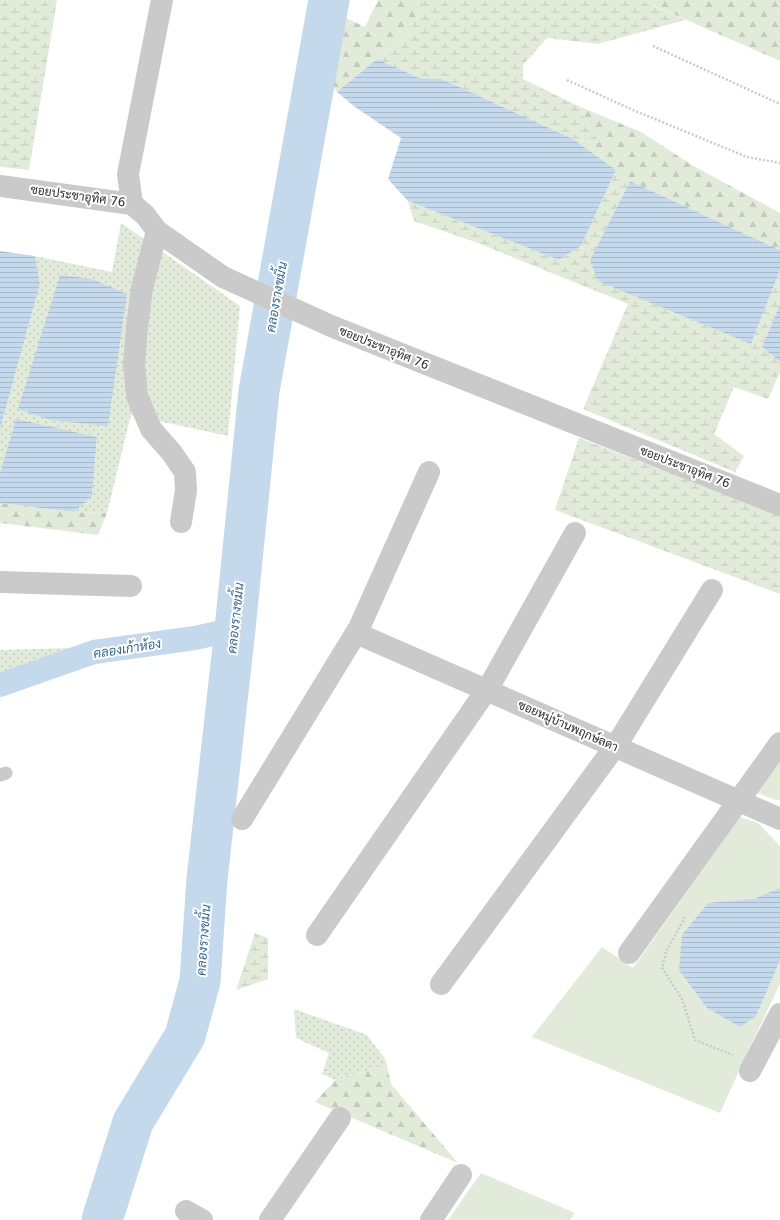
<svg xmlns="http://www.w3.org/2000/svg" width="780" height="1220" viewBox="0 0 780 1220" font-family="'DejaVu Sans',Sarabun,sans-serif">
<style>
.grass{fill:url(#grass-dots)}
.forest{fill:url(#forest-firs)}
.wetland{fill:url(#wetland-marsh)}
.green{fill:#e2ebd9}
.water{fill:url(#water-rules)}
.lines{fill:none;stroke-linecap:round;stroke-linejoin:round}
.canal{stroke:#c4daec;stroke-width:24}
.river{stroke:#c4daec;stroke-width:41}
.path{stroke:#cacaca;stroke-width:2.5;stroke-dasharray:2 2;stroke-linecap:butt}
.lane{stroke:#cacaca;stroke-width:13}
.street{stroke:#cacaca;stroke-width:22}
.labels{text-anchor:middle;stroke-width:4;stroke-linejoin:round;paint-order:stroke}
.street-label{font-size:12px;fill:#2d2d2d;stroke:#fff}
.water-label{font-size:13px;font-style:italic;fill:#376992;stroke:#fff}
</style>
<defs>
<pattern id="grass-dots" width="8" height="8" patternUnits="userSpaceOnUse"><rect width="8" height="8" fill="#e2ebd9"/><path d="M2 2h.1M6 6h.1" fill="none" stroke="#c2cabb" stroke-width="1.8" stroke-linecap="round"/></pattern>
<pattern id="forest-firs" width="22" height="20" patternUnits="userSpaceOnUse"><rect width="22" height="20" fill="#e2ebd9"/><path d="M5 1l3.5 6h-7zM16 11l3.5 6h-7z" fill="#c2cabb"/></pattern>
<pattern id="wetland-marsh" width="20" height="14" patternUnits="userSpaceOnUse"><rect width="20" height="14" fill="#e2ebd9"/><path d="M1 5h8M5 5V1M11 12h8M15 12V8" fill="none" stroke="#c2cabb"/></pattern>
<pattern id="water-rules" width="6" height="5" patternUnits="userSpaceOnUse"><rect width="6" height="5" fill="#c4daec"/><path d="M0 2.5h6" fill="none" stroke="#a9bbcb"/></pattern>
</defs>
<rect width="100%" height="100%" fill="#fff"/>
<g class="grass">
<polygon points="121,223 240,306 228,436 131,415 107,513 74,512 92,496 97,437 16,420 0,473 0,429 40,284 35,256 112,272"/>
<polygon points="71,648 63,654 0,678 0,650"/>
<polygon points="294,1009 367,1035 385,1059 387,1065 335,1080 322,1074 329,1053 296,1038"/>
</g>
<g class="forest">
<polygon points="378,0 424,0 408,36 382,55 337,92 327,75 333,36 344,17 365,27"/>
<polygon points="641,0 780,0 780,61"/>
<polygon points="578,106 641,132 692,165 780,213 780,250 630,181 573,139 599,143"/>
<polygon points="0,503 74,512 107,513 98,535 0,523"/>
<polygon points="387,1065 391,1084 458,1163 315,1102 335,1080"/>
</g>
<g class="wetland">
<polygon points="0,0 57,0 29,170 0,167"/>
<polygon points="424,0 641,0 685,20 598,44 547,38 523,65 523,79 578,106 599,143 573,139 442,79 419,78 377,59 408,36"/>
<polygon points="616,170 630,181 590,260 751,344 780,270 780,304 762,347 780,362 780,372 768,399 734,387 714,434 744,456 735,472 583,409 628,304 478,243 414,221 408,201 559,260 581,246"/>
<polygon points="579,438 780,515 780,594 555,510"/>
<polygon points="255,933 268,938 268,979 236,990"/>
</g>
<g class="green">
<polygon points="780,762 780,800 776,800 757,793"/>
<polygon points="740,817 758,823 780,846 780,984 749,1049 720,1113 532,1037 602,947 633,968"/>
<polygon points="481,1173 575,1213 570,1220 448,1220"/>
</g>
<g class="water">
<polygon points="377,59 419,78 442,79 573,139 616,170 581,246 559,260 408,201 388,179 401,138 355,107 337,92"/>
<polygon points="630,181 780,250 780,270 751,344 598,281 590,260"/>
<polygon points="0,251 35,256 40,284 0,429"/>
<polygon points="60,275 92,279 127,294 108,426 50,420 18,409"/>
<polygon points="780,304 780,362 762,347"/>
<polygon points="16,419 97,437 92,496 74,512 0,503 0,473"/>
<polygon points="780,888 780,960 756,1016 740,1027 707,1008 679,970 682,935 708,903 754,899"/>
</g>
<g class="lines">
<polyline class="canal" points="0,685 94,652 195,638 235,629"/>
<polyline class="river" points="102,1220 133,1122 185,1036 200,981 207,879 235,629 259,391 329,0"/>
<g class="path">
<polyline points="653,46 780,104"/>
<polyline points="567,80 633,110 747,157 780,163"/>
<polyline points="685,917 666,952 662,968 682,999 695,1040 733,1055"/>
</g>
<polyline class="lane" points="0,775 6,773"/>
<g class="street">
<polyline points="0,186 132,204 145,215 157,231 223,277 331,326 780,505"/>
<polyline points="132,204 128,174 162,0"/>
<polyline points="157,231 142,288 137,327 134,364 137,396 151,429 172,453 185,472 186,490 181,522"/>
<polyline points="0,582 131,586"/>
<polyline points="356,633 780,819"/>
<polyline points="242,819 359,628 429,472"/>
<polyline points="317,935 490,685 575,533"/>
<polyline points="629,953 780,743"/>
<polyline points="441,984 619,741 712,590"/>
<polyline points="750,1071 780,1014"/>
<polyline points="186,1211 202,1220"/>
<polyline points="270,1220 340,1118"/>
<polyline points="431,1220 461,1175"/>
</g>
</g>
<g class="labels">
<g class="street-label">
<text transform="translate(78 196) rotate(8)" y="4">ซอยประชาอุทิศ 76</text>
<text transform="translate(384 348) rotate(22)" y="4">ซอยประชาอุทิศ 76</text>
<text transform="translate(685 467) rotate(21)" y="4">ซอยประชาอุทิศ 76</text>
<text transform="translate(568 726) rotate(24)" y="4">ซอยหมู่บ้านพฤกษ์ลดา</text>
</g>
<g class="water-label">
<text transform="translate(276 297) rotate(-80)" y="5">คลองรางขมิ้น</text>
<text transform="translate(235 618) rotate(-84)" y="5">คลองรางขมิ้น</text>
<text transform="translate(127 648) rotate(-9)" y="5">คลองเก้าห้อง</text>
<text transform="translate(203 940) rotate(-86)" y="5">คลองรางขมิ้น</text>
</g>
</g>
</svg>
